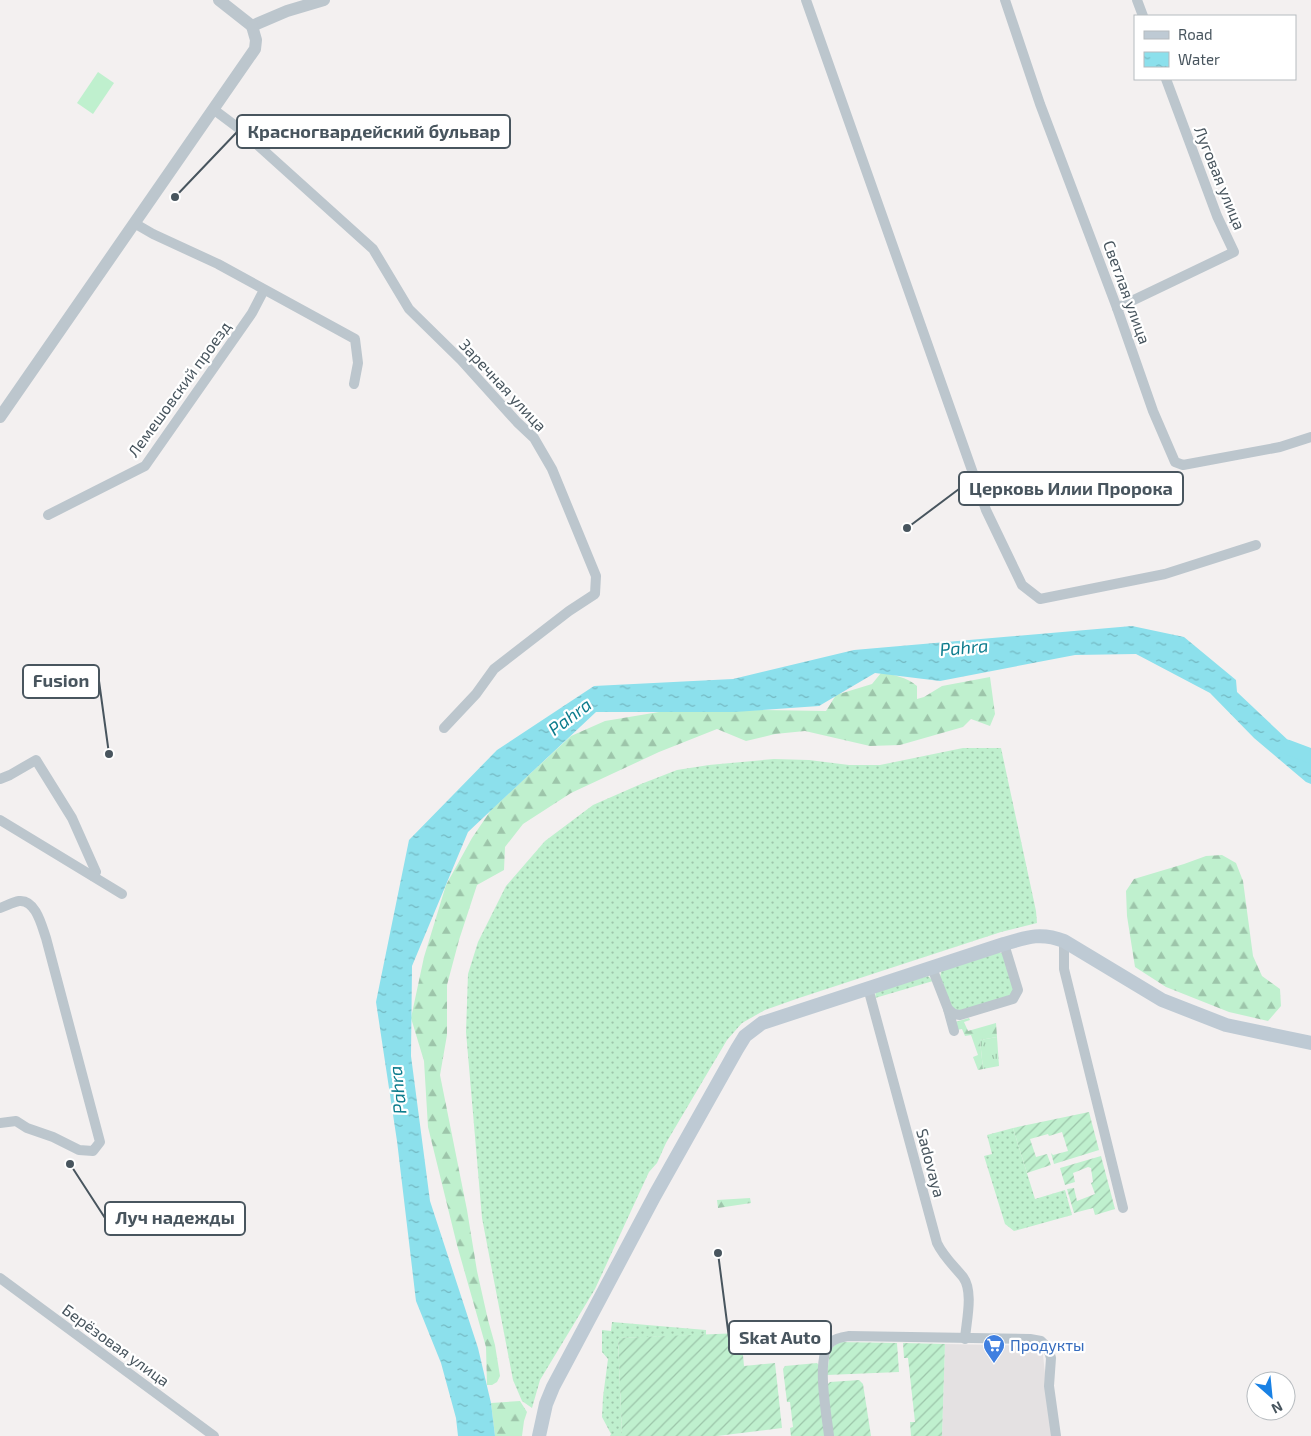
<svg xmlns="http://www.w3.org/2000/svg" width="1311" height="1436" viewBox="0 0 1311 1436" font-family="'Exo 2',sans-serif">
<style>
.education{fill:#e4e1e2}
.grass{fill:url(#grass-dots)}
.forest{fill:url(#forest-firs)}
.park{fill:url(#park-tufts)}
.garden{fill:url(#garden-furrows)}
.pitch{fill:#bff0ce}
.water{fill:url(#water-ripples)}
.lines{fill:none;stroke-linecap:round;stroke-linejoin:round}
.river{stroke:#8ce0ec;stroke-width:15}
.minor{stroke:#bcc6cd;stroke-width:10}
.tertiary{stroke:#bcc6cd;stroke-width:12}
.secondary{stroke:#becad4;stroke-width:14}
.labels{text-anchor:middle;stroke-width:4.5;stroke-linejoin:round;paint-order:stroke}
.street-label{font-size:16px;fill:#48555e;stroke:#fff}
.shop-label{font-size:16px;fill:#366cbe;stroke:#fff;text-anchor:start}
.water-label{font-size:18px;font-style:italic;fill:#0d7c8d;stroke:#fff}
.leader{fill:none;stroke:#48555e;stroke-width:2}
.callout-dot{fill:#48555e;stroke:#fff;stroke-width:2}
.callout{fill:#fff;stroke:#48555e;stroke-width:2}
.callout-label{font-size:18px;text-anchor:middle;font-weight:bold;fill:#48555e}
</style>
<defs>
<pattern id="grass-dots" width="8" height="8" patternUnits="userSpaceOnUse" patternTransform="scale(1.25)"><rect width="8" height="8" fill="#bff0ce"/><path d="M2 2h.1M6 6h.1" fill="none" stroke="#9dc5aa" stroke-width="1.8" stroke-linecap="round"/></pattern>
<pattern id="forest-firs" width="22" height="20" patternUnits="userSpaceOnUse" patternTransform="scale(1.25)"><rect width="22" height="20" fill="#bff0ce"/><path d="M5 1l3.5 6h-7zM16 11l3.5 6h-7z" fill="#9dc5aa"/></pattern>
<pattern id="park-tufts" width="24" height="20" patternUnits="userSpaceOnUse" patternTransform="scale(1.25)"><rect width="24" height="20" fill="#bff0ce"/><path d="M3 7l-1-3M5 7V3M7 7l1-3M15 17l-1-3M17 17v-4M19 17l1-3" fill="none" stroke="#9dc5aa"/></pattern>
<pattern id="garden-furrows" width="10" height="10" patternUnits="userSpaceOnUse" patternTransform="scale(1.25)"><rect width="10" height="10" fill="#bff0ce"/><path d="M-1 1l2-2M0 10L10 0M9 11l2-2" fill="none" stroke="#9dc5aa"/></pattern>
<pattern id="water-ripples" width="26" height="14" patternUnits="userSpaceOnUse" patternTransform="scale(1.25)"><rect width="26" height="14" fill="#8ce0ec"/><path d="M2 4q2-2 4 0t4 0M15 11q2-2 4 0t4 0" fill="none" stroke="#74b8c2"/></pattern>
</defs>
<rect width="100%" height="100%" fill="#f3f0f0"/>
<polygon class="education" points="945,1344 1042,1346 1052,1436 937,1436 942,1435"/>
<g class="grass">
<polygon points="963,748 1001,748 1036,911 1037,923 1001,932 799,998 765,1010 742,1023 727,1040 666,1143 657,1163 649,1172 595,1289 540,1380 532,1408 522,1401 513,1380 482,1218 466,1032 468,974 478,942 506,886 545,841 593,805 641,784 677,770 709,765 774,759 809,760 849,765 880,765"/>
<polygon points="995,952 1002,953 1017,994 954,1014 940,977 941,972 946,968"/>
<polygon points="928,976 933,981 875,998 876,991"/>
<polygon points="1013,1128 1035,1199 1065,1190 1072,1215 1014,1231 1005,1224 984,1156 992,1154 987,1135"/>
<polygon points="612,1322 706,1330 706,1335 618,1338 622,1436 610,1436 611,1434 602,1417 603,1397 608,1359 602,1352 602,1330 611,1331"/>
</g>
<g class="forest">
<path d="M881,673C894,675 907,677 917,686V699L924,697L942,686L990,677L995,714L990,726L971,719L963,727L900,745L870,746L805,731L775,734L746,741L717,729L659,752L571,793L523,824L505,847L504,870L477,885L459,940L447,985V1035L440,1075L467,1210L477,1271L488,1320L495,1345L500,1376L497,1382L492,1385H487L486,1347L457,1245L428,1127L424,1061L411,1018L424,957L446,885L472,838L491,810L571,736L605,721L659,712L760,710L826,711L836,695L872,684Z"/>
<polygon points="1222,855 1236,863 1243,881 1253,956 1262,976 1280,989 1281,1006 1268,1021 1229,1012 1166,987 1135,967 1127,916 1126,891 1134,879 1184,864 1206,856"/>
<polygon points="969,1018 970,1020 964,1022 968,1031 996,1023 997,1037 980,1040 983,1069 978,1070 973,1057 978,1055 971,1035 965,1036 962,1029 957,1030 955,1022"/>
<polygon points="750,1198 751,1203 718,1208 717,1200"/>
<polygon points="520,1401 527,1412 524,1421 522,1436 495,1436 491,1403"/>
</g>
<polygon class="park" points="997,1037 999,1066 983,1069 980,1040"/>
<g class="garden">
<polygon points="1089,1112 1099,1150 1054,1164 1051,1153 1053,1155 1068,1151 1062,1132 1049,1136 1048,1134 1030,1139 1036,1157 1047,1154 1051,1165 1027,1173 1013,1128"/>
<polygon points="1101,1156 1115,1209 1095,1215 1093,1208 1074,1213 1067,1189 1074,1188 1077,1201 1095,1194 1091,1183 1093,1182 1091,1168 1088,1167 1073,1173 1075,1182 1065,1185 1060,1168"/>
<polygon points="741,1333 744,1366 775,1363 782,1428 717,1436 622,1436 618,1338"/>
<polygon points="838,1342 897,1343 899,1372 827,1375 830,1350"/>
<polygon points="903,1343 945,1344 942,1436 911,1436 910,1422 915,1422 908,1358 904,1358"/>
<polygon points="817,1363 819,1365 826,1436 791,1436 790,1428 793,1427 790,1402 787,1402 783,1369 785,1366"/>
<polygon points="859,1380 863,1384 871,1436 832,1436 826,1386 830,1382"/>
</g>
<polygon class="pitch" points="98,72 114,83 93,114 77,103"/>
<polygon class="water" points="1132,626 1184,637 1236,680 1237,692 1290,742 1311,759 1311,784 1306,782 1254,738 1210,693 1136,654 1075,655 940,681 875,673 819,706 735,712 596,712 468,832 412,966 411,1056 430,1201 478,1348 491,1403 495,1436 458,1436 456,1418 441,1363 416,1301 397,1141 376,1002 409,840 497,750 594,686 733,679 854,650"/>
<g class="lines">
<polyline class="river" points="1287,747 1311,756"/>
<g class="minor">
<polyline points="806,0 986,510 1022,585 1040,599 1165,574 1256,545"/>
<polyline points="1005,0 1040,104 1117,308 1153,411 1175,462 1183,465 1280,447 1311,437"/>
<polyline points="1137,0 1143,16"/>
<polyline points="213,109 241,130 373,249 409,309 461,360 517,422 534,438 552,469 596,576 595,594 569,611 494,669 476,694 444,728"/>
<polyline points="134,223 153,234 218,264 355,339 358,363 354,384"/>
<polyline points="1117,308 1234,252 1217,216 1166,79"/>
<polyline points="48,515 145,466 252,313 264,290"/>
<polyline points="0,779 10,775 36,760 72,818 96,872 93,876"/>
<polyline points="0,820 122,894"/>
<path d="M0,908C6,906 13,902 19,901C36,899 42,927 46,938L100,1142L93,1151L79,1150L53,1137L27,1128L16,1121L0,1123"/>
<polyline points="1064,941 1064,969 1123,1208"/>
<polyline points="932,968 948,1009 954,1031"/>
<path d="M868,988L937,1243C943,1256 954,1266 963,1277C974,1292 966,1322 965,1339"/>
<polyline points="948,1009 954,1014 960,1015 1013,999 1018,990 1004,944"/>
<polyline points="0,1278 214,1436"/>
<path d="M829,1436C827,1416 815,1356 831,1342C836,1338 843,1337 849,1336L1030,1339L1041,1341L1048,1348L1051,1358L1049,1386L1056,1436"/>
</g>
<g class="tertiary">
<polyline points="219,0 252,26"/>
<polyline points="252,26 287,11 324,0"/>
<polyline points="0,417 255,49 256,40 252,26"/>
</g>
<path class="secondary" d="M539,1436L546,1404L553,1387L655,1195L737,1049L745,1036L762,1023L1004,944C1027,937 1041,932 1064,941L1162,1000L1226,1025L1311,1043"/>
</g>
<defs>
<g id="supermarket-pin" transform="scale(1.125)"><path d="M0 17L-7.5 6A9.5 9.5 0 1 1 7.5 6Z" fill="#3f7fe0" stroke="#fff"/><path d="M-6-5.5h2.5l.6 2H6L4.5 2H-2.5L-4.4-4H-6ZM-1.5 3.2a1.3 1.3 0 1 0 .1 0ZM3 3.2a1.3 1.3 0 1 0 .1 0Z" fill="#fff"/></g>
</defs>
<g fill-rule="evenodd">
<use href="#supermarket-pin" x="994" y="1345"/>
</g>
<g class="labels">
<g class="street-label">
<text transform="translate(1220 178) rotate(68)" y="6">Луговая улица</text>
<text transform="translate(1127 292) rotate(70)" y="6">Светлая улица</text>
<text transform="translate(503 385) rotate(47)" y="6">Заречная улица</text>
<text transform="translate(179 389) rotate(-54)" y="6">Лемешовский проезд</text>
<text transform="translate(931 1163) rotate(75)" y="6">Sadovaya</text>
<text transform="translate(116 1345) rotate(36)" y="6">Берёзовая улица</text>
</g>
<g class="shop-label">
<text x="1010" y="1351">Продукты</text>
</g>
<g class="water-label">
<text transform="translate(964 648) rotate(-5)" y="6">Pahra</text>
<text transform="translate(570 717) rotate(-37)" y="6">Pahra</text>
<text transform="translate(398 1090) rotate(-96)" y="6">Pahra</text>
</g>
</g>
<path class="leader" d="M175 197L237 132M907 528L959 489M109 754L99 681M70 1164L105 1218M718 1253L729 1338"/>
<g class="callout-dot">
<circle cx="175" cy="197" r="5"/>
<circle cx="907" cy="528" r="5"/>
<circle cx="109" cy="754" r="5"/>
<circle cx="70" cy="1164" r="5"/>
<circle cx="718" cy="1253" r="5"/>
</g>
<g class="callout">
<rect x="237" y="115" width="273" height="33" rx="5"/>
<rect x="959" y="472" width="224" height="33" rx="5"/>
<rect x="23" y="665" width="76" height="33" rx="5"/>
<rect x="105" y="1202" width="140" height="33" rx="5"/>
<rect x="729" y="1321" width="102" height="33" rx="5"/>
</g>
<g class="callout-label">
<text x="374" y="138">Красногвардейский бульвар</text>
<text x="1071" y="495">Церковь Илии Пророка</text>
<text x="61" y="687">Fusion</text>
<text x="175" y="1224">Луч надежды</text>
<text x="780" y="1344">Skat Auto</text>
</g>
<rect x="1134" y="15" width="162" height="65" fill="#ffffff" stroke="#b6bbbf"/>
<rect x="1144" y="31" width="25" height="8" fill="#becad4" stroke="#b6bbbf"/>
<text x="1178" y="40" font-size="15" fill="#48555e">Road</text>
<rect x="1144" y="52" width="25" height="15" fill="url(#water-ripples)" stroke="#b6bbbf"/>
<text x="1178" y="65" font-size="15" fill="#48555e">Water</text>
<g transform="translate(1271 1396) rotate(153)"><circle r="24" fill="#ffffff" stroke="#b6bbbf"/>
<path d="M0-4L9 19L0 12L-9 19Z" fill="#1981e4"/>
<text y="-8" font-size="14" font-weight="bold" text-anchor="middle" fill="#48555e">N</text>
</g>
</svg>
